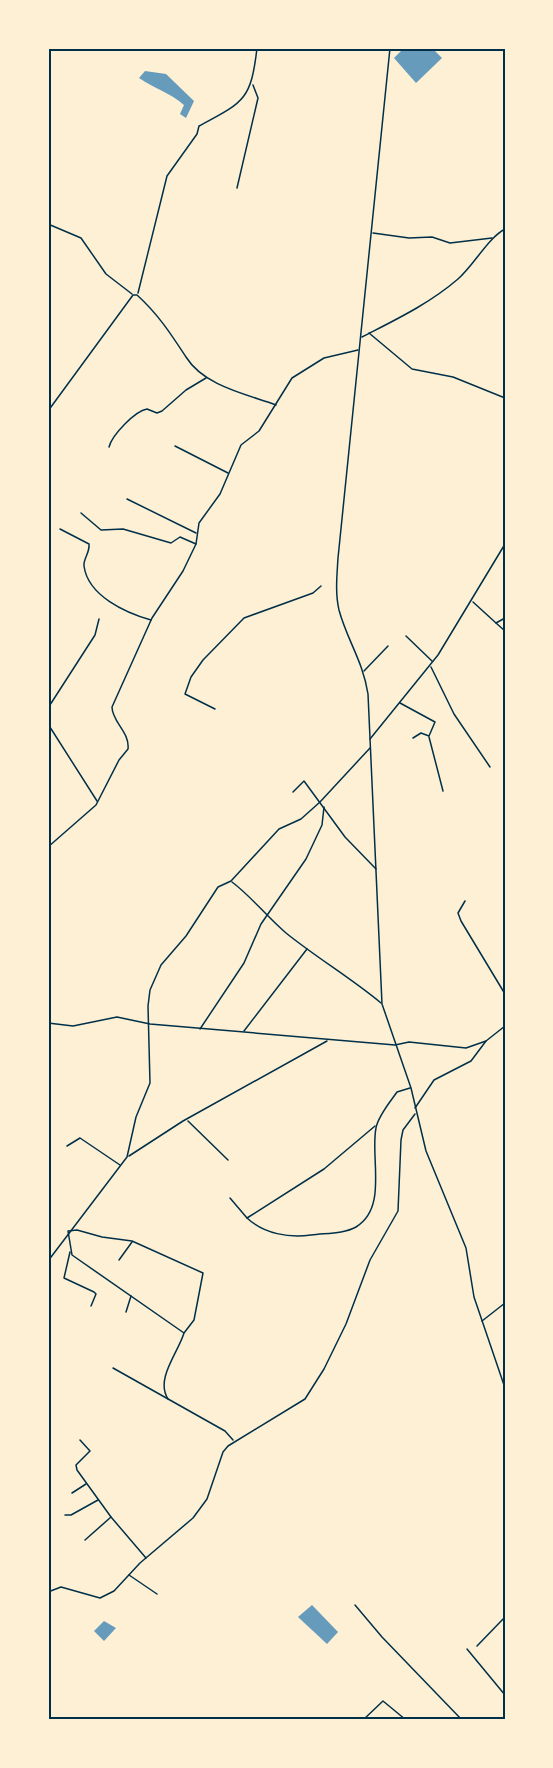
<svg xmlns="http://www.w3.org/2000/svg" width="553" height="1768" viewBox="0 0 553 1768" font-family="Montserrat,sans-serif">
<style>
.water{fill:#669bbc}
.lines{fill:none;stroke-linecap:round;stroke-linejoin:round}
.minor{stroke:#003049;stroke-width:1.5}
.neatline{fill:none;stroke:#003049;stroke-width:2}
</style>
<rect width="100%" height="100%" fill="#fdf0d5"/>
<g class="water">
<polygon points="404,48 432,48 442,58 416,83 394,58"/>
<path d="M145,71L166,74L194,101L186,118L180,114L184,105C169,92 155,89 139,78Z"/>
<polygon points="312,1605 338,1632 327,1644 298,1617"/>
<polygon points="104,1621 116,1628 104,1641 94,1631"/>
</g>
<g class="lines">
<g class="minor">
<path d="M390,48L338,558C337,575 335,593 339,610C347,640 363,661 368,694L382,1004L411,1088L426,1151L466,1248L474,1297L505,1388"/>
<polyline points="48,50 51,48"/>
<polyline points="237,188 258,98 253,85"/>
<polyline points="48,224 81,238 106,274 132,294"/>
<polyline points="373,233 409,238 432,237 450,243 492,238"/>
<path d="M138,293L167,176L197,134L199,126C244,102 251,100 257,48"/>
<polyline points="369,333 412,369 453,377 505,398"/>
<path d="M362,337C395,320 429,304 458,279C474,265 488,238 505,229"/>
<path d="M48,411L133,295H137C158,314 171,334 186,357C204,386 246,394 276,405"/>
<polyline points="175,446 228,473"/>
<path d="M109,447C112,435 135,411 147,409L157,413L162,411L186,390L206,378"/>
<polyline points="127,499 196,533"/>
<polyline points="81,513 101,530 123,529 171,543 180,537 196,544"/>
<path d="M60,529L89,544C90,553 83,559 84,566C88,596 126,613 151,620"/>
<polyline points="473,602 496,623 505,618"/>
<polyline points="496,623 505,631"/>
<polyline points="406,636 432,661"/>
<polyline points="431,667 454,714 490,767"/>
<polyline points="364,671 388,646"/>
<polyline points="400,703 435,722 429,736 421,733 413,738"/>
<polyline points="48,708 95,635 99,619"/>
<polyline points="215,709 185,694 191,677 203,660 244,618 313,593 321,586"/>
<polyline points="48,724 97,801"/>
<polyline points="429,737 443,791"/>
<polyline points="370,739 438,655 505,544"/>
<polyline points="293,792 304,781 345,837 376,869"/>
<path d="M48,847L96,805L119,760L128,749C130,732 112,722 112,707L152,618L183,571L196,544L199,523L220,494L241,445L259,431L292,378L324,358L358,350"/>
<path d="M232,882C252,897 267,917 286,933C317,958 351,978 381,1003"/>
<polyline points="465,901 458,913 461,921 505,994"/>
<polyline points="48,1023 73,1026 117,1017 150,1024 395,1045 409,1042 466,1048 486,1041"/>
<polyline points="200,1029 244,963 261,924 306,859 322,825 324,807"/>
<polyline points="244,1031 307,949"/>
<polyline points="415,1108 434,1080 471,1061 486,1041 505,1026"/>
<polyline points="188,1121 228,1160"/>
<polyline points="67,1146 80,1138 120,1165"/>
<polyline points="129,1156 183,1121 327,1041"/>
<polyline points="230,1198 247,1218 324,1169 375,1126"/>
<path d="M247,1218C264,1234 289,1238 311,1235C325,1233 344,1234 356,1227C388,1208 370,1157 376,1128C378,1116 390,1102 397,1092L410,1088"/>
<polyline points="70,1252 64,1278 94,1292 96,1294 91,1306"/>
<polyline points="119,1260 132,1242"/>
<polyline points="48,1261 127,1157 136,1117 150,1083 148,1006 150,990 161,965 186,936 218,887 231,881 279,829 301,819 320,802 370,748"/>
<polyline points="126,1312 131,1296"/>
<polyline points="482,1321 505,1303"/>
<polyline points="113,1368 225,1431 233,1440"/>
<path d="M168,1399C155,1379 178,1353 184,1333L72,1255L68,1231L77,1230L102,1237L132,1241L203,1273L194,1320L184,1333"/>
<polyline points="80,1440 90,1451 76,1465 77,1470 111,1517 146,1558"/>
<polyline points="72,1493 86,1484"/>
<polyline points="65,1515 71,1515 98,1500"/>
<polyline points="85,1540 111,1517"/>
<polyline points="129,1575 157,1594"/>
<polyline points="48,1592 61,1587 100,1598 114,1591 140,1563 193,1518 207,1499 223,1452 228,1446 305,1399 324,1369 346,1324 370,1260 398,1211 401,1140 403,1130 415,1114"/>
<polyline points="355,1605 382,1637 462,1720"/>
<polyline points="477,1646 505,1617"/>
<polyline points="467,1649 505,1695"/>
<polyline points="363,1720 383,1701 406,1720"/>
</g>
</g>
<rect width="553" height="1768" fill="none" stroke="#fdf0d5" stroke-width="99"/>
<rect x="50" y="50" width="454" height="1668" class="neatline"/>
</svg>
